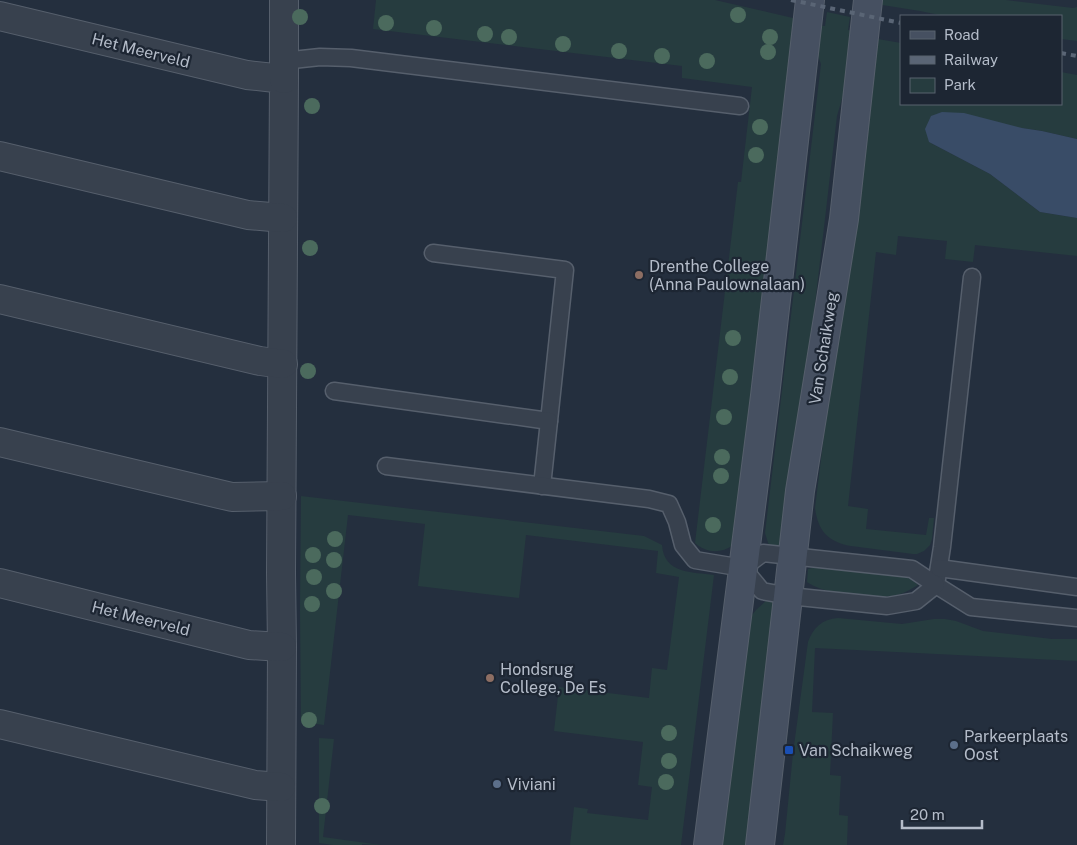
<svg xmlns="http://www.w3.org/2000/svg" width="1077" height="845" viewBox="0 0 1077 845" font-family="'Public Sans',sans-serif">
<style>
.green{fill:#263c3f}
.water{fill:#394c67}
.lines{fill:none;stroke-linecap:round;stroke-linejoin:round}
.lane-casing{stroke:#565f6c;stroke-width:19}
.street-casing{stroke:#565f6c;stroke-width:30}
.secondary-casing{stroke:#565f6c;stroke-width:30}
.lane{stroke:#38414e;stroke-width:16}
.street{stroke:#38414e;stroke-width:28}
.secondary{stroke:#465061;stroke-width:28}
.rail{stroke:#5a6575;stroke-width:4;stroke-dasharray:5 5;stroke-linecap:butt}
.tree{fill:#4b6a5d}
.education-dot{fill:#8d6e63;stroke:#1d2633;stroke-width:2}
.service-dot{fill:#5c6f8a;stroke:#1d2633;stroke-width:2}
.transit-dot{fill:#1a4fb4;stroke:#1d2633;stroke-width:2}
.labels{text-anchor:middle;stroke-width:4.5;stroke-linejoin:round;paint-order:stroke}
.street-label{font-size:16px;fill:#b4bcc9;stroke:#1d2633}
.poi-label{font-size:16px;fill:#b4bcc9;stroke:#1d2633;text-anchor:start}
</style>
<rect width="100%" height="100%" fill="#242f3e"/>
<g class="green">
<path d="M376,0H715L793,18H801L733,545C721,554 706,553 695,543L738,182H741L752,87L682,78V66L373,29Z"/>
<polygon points="877,0 1006,0 1073,8 1077,7 1077,32 1074,31 1077,32 1077,41 1061,39 1061,16 944,16 920,11 876,4"/>
<polygon points="827,12 850,17 848,30 857,31 852,65 837,116 787,544 773,550 770,549 765,533 821,64 812,40 814,25 825,26"/>
<path d="M873,36L878,39L901,43V104H1061V72L1077,75V139L1042,131L1022,128L929,142L990,174L1040,212L1077,218V256L975,245L973,262L945,259L947,241L898,236L896,255L876,252L848,506L868,509L866,529L926,535L929,518H934L932,539L930,545L924,551L917,554H913L851,546C828,542 818,531 815,508Z"/>
<path d="M301,496L644,536L662,545C664,574 692,572 714,575L681,845H570L574,807L588,809L587,813L648,820L652,787L638,785L643,742L554,731L559,687L649,698L652,668L667,670L679,577L656,573L658,551L526,535L519,598L418,586L425,524L348,515L324,725L301,722L300,611Z"/>
<path d="M824,565L901,574L912,580L918,585C911,589 905,593 897,595C875,601 826,595 807,582L808,569Z"/>
<polygon points="768,599 772,602 775,613 751,845 716,845 748,620 756,610"/>
<path d="M838,618L902,624L934,619H945L956,621L983,631L1052,639H1077V661L815,648L812,712L833,713L830,775L841,776L839,815L848,816L847,845H783L785,834L793,753L808,642C813,628 822,619 838,618Z"/>
<polygon points="319,738 334,739 323,837 381,845 362,844 362,845 333,845 319,843"/>
</g>
<polygon class="water" points="942,112 964,113 1022,128 1042,131 1077,139 1077,218 1040,212 990,174 929,142 925,129 931,116"/>
<g class="lines">
<g class="lane-casing">
<g id="lane">
<polyline points="283,61 320,57 351,58 740,106"/>
<polyline points="433,253 565,270 549,421"/>
<polyline points="972,277 942,547 936,585 971,607 1077,618"/>
<polyline points="334,391 549,421 542,486"/>
<polyline points="386,466 649,499 669,504 677,522 683,545 695,560 743,568 762,591 789,596 887,606 916,601 936,585 912,569 763,553 743,568"/>
<polyline points="939,568 1077,587"/>
</g>
</g>
<g class="street-casing">
<g id="street">
<polyline points="0,16 247,75 284,79 281,573 282,647 281,845"/>
<polyline points="284,79 284,0"/>
<polyline points="0,156 248,215 283,218"/>
<polyline points="0,299 260,361 283,364"/>
<polyline points="0,442 232,497 282,496"/>
<polyline points="0,583 249,645 282,647"/>
<polyline points="0,724 255,785 281,787"/>
</g>
</g>
<g class="secondary-casing">
<g id="secondary">
<polyline points="708,845 765,396 810,0"/>
<polyline points="760,845 800,491 844,219 868,0"/>
</g>
</g>
<use href="#lane" class="lane"/>
<use href="#street" class="street"/>
<use href="#secondary" class="secondary"/>
<g class="rail">
<polyline points="791,0 901,23"/>
<polyline points="1061,53 1077,56"/>
</g>
</g>
<g class="tree">
<circle cx="738" cy="15" r="8"/>
<circle cx="300" cy="17" r="8"/>
<circle cx="386" cy="23" r="8"/>
<circle cx="434" cy="28" r="8"/>
<circle cx="485" cy="34" r="8"/>
<circle cx="509" cy="37" r="8"/>
<circle cx="770" cy="37" r="8"/>
<circle cx="563" cy="44" r="8"/>
<circle cx="619" cy="51" r="8"/>
<circle cx="768" cy="52" r="8"/>
<circle cx="662" cy="56" r="8"/>
<circle cx="707" cy="61" r="8"/>
<circle cx="312" cy="106" r="8"/>
<circle cx="760" cy="127" r="8"/>
<circle cx="756" cy="155" r="8"/>
<circle cx="310" cy="248" r="8"/>
<circle cx="733" cy="338" r="8"/>
<circle cx="308" cy="371" r="8"/>
<circle cx="730" cy="377" r="8"/>
<circle cx="724" cy="417" r="8"/>
<circle cx="722" cy="457" r="8"/>
<circle cx="721" cy="476" r="8"/>
<circle cx="713" cy="525" r="8"/>
<circle cx="335" cy="539" r="8"/>
<circle cx="313" cy="555" r="8"/>
<circle cx="334" cy="560" r="8"/>
<circle cx="314" cy="577" r="8"/>
<circle cx="334" cy="591" r="8"/>
<circle cx="312" cy="604" r="8"/>
<circle cx="309" cy="720" r="8"/>
<circle cx="669" cy="733" r="8"/>
<circle cx="669" cy="761" r="8"/>
<circle cx="666" cy="782" r="8"/>
<circle cx="322" cy="806" r="8"/>
</g>
<g class="education-dot">
<circle cx="639" cy="275" r="5"/>
<circle cx="490" cy="678" r="5"/>
</g>
<g class="service-dot">
<circle cx="954" cy="745" r="5"/>
<circle cx="497" cy="784" r="5"/>
</g>
<rect class="transit-dot" x="784" y="745" width="10" height="10" rx="2.5"/>
<g class="labels">
<g class="street-label">
<text transform="translate(141 50) rotate(14)" y="6">Het Meerveld</text>
<text transform="translate(823 348) rotate(-81)" y="6">Van Schaikweg</text>
<text transform="translate(141 618) rotate(14)" y="6">Het Meerveld</text>
</g>
<g class="poi-label">
<text x="649" y="272">Drenthe College<tspan x="649" dy="18">(Anna Paulownalaan)</tspan></text>
<text x="500" y="675">Hondsrug<tspan x="500" dy="18">College, De Es</tspan></text>
<text x="964" y="742">Parkeerplaats<tspan x="964" dy="18">Oost</tspan></text>
<text x="799" y="756">Van Schaikweg</text>
<text x="507" y="790">Viviani</text>
</g>
</g>
<rect x="900" y="15" width="162" height="90" fill="#1d2633" stroke="#59626f"/>
<rect x="910" y="31" width="25" height="8" fill="#465061" stroke="#59626f"/>
<text x="944" y="40" font-size="15" fill="#b4bcc9">Road</text>
<rect x="910" y="56" width="25" height="8" fill="#5a6575" stroke="#59626f"/>
<text x="944" y="65" font-size="15" fill="#b4bcc9">Railway</text>
<rect x="910" y="78" width="25" height="15" fill="#263c3f" stroke="#59626f"/>
<text x="944" y="90" font-size="15" fill="#b4bcc9">Park</text>
<path d="M902 820v8h80v-8" fill="none" stroke="#b4bcc9" stroke-width="2.5"/>
<text x="910" y="820" font-size="15" fill="#b4bcc9" stroke="#1d2633" stroke-width="4" paint-order="stroke">20 m</text>
</svg>
